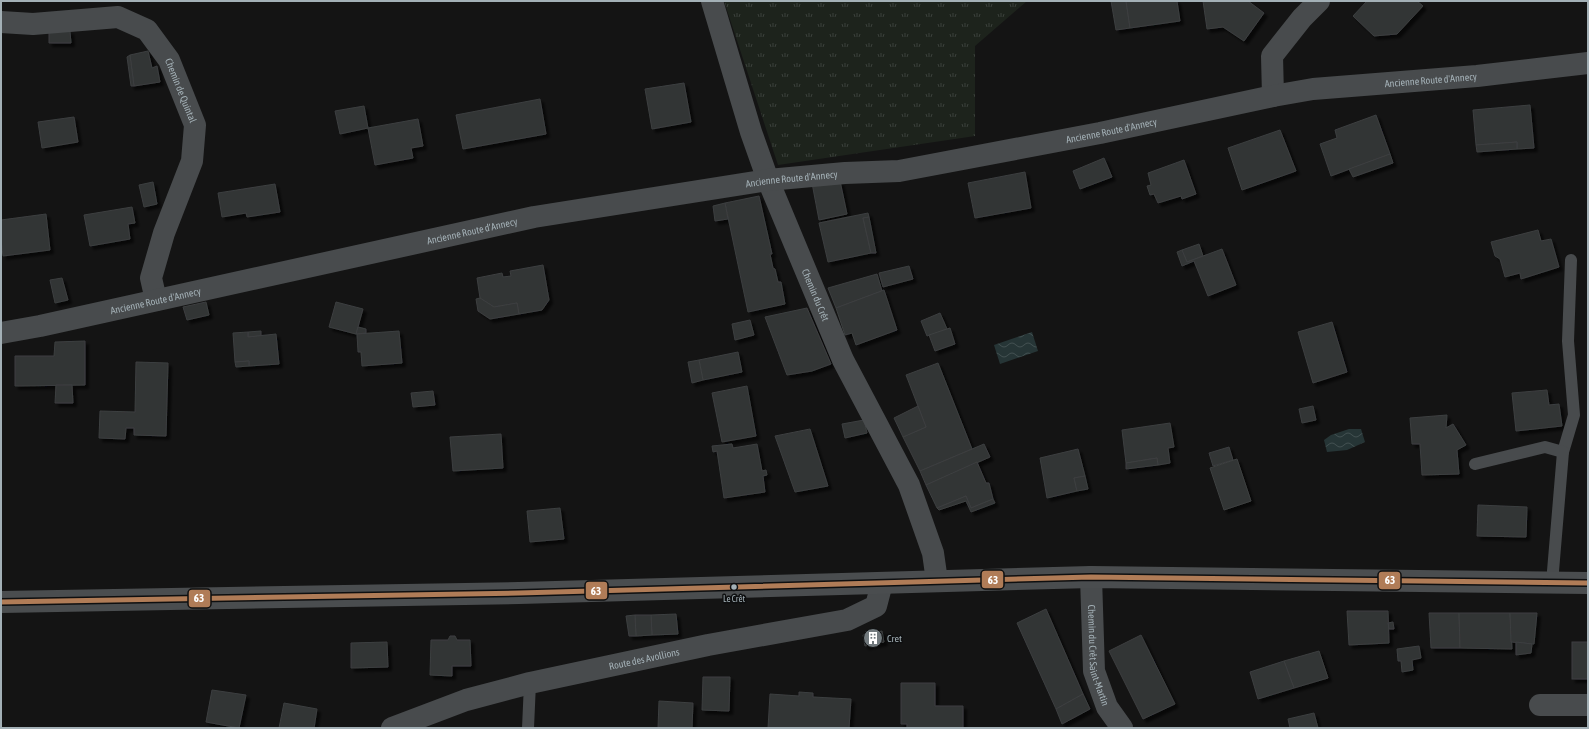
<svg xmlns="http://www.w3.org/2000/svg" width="1589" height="729" viewBox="0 0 1589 729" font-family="'Asap Condensed',sans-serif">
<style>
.grass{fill:url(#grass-tufts)}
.water{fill:url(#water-waves)}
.building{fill:#333435;stroke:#3c3f40;filter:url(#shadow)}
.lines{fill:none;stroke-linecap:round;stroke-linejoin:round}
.lane{stroke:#484b4d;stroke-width:12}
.street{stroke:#484b4d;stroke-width:22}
.primary{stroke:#4a4d4f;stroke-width:22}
.bus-1-casing{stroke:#0e0f10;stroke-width:8}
.bus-1{stroke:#b07c57;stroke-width:5}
.bus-dot{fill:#a3b0b6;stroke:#0e0f10;stroke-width:1.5}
.labels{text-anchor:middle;stroke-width:3;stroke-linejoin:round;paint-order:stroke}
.bus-label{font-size:9px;fill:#a3b0b6;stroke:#0e0f10}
.street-label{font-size:10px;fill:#a3b0b6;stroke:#0e0f10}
.poi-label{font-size:10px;fill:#a3b0b6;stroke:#0e0f10;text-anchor:start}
.line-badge{stroke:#0e0f10;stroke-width:1.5}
.badge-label{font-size:11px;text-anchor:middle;font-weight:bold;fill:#fff}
</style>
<defs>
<pattern id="grass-tufts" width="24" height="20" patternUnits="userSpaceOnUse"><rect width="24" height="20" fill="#1d231c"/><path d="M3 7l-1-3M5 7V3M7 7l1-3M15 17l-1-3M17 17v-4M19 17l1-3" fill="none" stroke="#3b403b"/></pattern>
<pattern id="water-waves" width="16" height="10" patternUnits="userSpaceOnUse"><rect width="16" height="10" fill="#263536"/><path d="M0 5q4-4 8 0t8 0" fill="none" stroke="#425051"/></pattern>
<filter id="shadow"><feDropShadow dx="3.5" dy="3.5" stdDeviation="1" flood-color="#0009"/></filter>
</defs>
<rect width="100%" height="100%" fill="#141414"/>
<polygon class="grass" points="724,1 1027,1 975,46 975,136 778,165"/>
<g class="water">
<polygon points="1032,332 1038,351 1000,364 994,345"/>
<polygon points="1349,429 1361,429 1365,442 1347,450 1327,452 1324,440 1331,435"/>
</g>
<g class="building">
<polygon points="1111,1 1126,1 1130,28 1116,30"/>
<polygon points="1126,1 1177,1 1180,21 1130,28"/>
<polygon points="1203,1 1248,1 1264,13 1244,41 1223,27 1207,29"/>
<polygon points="1367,1 1417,1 1423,6 1397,34 1374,36 1353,16"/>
<polygon points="70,31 71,43 49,43 49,32"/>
<polygon points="148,51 152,68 157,66 160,82 134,86 130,55"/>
<polygon points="130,55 134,86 131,86 127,57"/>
<polygon points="684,83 691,122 652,129 645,89"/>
<polygon points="540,99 546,134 463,149 456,115"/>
<polygon points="1530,105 1534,148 1517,149 1517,142 1476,145 1473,110"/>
<polygon points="364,106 368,128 340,134 335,111"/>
<polygon points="1376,115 1390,154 1331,176 1320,144 1337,138 1335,130"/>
<polygon points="74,117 78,142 42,148 38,122"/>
<polygon points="418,119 423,146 411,148 413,158 375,165 368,128"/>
<polygon points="1280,130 1296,171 1242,190 1228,148"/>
<polygon points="1517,142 1517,149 1477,152 1476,145"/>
<polygon points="1390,154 1393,163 1353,177 1349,169"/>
<polygon points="1104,158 1112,177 1080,189 1073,171"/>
<polygon points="1184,160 1196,194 1182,199 1181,196 1158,203 1154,194 1150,195 1147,186 1151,185 1148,173"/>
<polygon points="1025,172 1031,208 975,218 968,183"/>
<polygon points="840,181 847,214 819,220 812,183"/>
<polygon points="153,182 157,204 144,207 139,185"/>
<polygon points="275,184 280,212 247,217 246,213 222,217 218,193"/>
<polygon points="759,196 772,254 770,254 773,268 775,269 778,282 781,282 785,304 748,312 725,203"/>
<polygon points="725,203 728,219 715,221 713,206"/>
<polygon points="132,207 135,223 128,224 130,239 90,246 84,215"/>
<polygon points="868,213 869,217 863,218 871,253 828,262 819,223"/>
<polygon points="46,214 50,250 3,256 1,240 1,220"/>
<polygon points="869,217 876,253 871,253 863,218"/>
<polygon points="1538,230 1541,241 1551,239 1559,267 1521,279 1520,273 1505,277 1500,259 1495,256 1491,242"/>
<polygon points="1199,244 1203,256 1187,262 1182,250"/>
<polygon points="1222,249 1236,285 1208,296 1194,261 1182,266 1177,252 1182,250 1187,262"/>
<polygon points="543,265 549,300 542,310 519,314 517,303 494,307 480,298 477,278 502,273 503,277 511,276 510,271"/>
<polygon points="909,266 913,279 883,287 879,273"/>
<polygon points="877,274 882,291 836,308 828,288"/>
<polygon points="62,278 68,300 55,303 50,280"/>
<polygon points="884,290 897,330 856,345 852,333 845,335 836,308"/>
<polygon points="480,298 494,307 517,303 519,314 490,319 478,311 476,299"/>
<polygon points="206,302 209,315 187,320 183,307"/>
<polygon points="336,302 363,309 356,334 329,327"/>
<polygon points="807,308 831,364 812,371 787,375 765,317"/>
<polygon points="940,313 947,329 927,336 921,321"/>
<polygon points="750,320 754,335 735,340 732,324"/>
<polygon points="1332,322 1347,372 1313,383 1298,332"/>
<polygon points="358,327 366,329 366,333 356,334"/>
<polygon points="950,328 955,344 935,351 929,335"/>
<polygon points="261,331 261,336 248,337 248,332"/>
<polygon points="399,331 402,363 362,366 361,352 358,352 357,334"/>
<polygon points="248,332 248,337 276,334 279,364 249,366 249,361 235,362 233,333"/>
<polygon points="85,341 85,385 15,386 15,356 54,356 55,342"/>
<polygon points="738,352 742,372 703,380 699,360"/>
<polygon points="699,360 703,380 692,383 688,362"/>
<polygon points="249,361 249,366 236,367 235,362"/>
<polygon points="136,362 168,363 166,436 134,435 134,428 126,428 125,439 99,438 100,411 135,412"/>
<polygon points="938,363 972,449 920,471 903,437 926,427 906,375"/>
<polygon points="56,385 72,385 73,403 55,403"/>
<polygon points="747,386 756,436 722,442 712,393"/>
<polygon points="1547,390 1549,405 1559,404 1562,426 1516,431 1512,393"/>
<polygon points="433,391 435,405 413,407 411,393"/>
<polygon points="918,406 926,427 903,437 894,418"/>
<polygon points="1313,406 1316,420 1302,423 1299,409"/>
<polygon points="1447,415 1446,428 1453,424 1466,445 1457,450 1459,474 1422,475 1420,444 1412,444 1410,418"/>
<polygon points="864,420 867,433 845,438 842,424"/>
<polygon points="1170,423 1174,447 1168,448 1170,463 1158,465 1157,458 1126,463 1122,430"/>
<polygon points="810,429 828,486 795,492 775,436"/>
<polygon points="501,434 503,468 453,471 450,437"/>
<polygon points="732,444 733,448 757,444 762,471 766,470 767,475 763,476 765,492 724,498 717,451 713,452 712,446"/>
<polygon points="984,444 990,457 926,485 920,471"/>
<polygon points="1229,447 1233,460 1213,466 1209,453"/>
<polygon points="1078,449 1085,476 1074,478 1077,491 1047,498 1040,458"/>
<polygon points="1157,458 1158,465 1126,469 1126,463"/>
<polygon points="1237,459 1251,501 1224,510 1210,468"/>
<polygon points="977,462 986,483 989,483 993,499 971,508 966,496 937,508 926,485"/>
<polygon points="1085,476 1088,489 1077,491 1074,478"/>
<polygon points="966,496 971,508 993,499 995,503 971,512 966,501 939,510 937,508"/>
<polygon points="1478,505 1527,507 1526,537 1477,536"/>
<polygon points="560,508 564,539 530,542 527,511"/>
<polygon points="1046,609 1083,694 1056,709 1017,623"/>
<polygon points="1347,611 1388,611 1389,643 1349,645"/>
<polygon points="1429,613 1459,613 1460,648 1431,648"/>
<polygon points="1459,613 1510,613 1512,649 1460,648"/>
<polygon points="1510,613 1537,613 1534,644 1511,642"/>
<polygon points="676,614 678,634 652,635 651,615"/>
<polygon points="635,615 651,615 652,635 636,636"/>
<polygon points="635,615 636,636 629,636 626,616"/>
<polygon points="1393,622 1394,629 1389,629 1388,623"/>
<polygon points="882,631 884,642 865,646 863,635"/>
<polygon points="1141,635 1175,704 1143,719 1109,651"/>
<polygon points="450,636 455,636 457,640 470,640 471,666 452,666 452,676 430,675 431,640 448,640"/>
<polygon points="387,642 388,667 351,668 351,643"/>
<polygon points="1516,642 1532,644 1531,653 1516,655"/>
<rect x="1572" y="642" width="16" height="37"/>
<polygon points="1419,646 1421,658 1412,660 1413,670 1402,672 1401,661 1398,661 1397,649"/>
<polygon points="1319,651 1328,678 1294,688 1284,661"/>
<polygon points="1284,661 1294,688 1258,699 1250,672"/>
<polygon points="703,677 730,677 729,711 702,710"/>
<polygon points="901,683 935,683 935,706 963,706 963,728 907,728 907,724 901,724"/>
<polygon points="212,690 246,695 239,728 206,722"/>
<polygon points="799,692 813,693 813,697 851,699 849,728 768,728 770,694 799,696"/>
<polygon points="1083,694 1090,709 1062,724 1056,709"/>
<polygon points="659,701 693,703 692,728 658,728"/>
<polygon points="284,703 317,709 314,728 279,728"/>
<polygon points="1314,713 1318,728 1290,728 1288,719"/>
</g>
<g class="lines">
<g class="lane">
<polyline points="1563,452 1574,415 1568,341 1571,260"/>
<polyline points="1475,464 1545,447 1563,452 1552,583"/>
<polyline points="528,728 530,683"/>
</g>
<g class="street">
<path id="s1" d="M712,1L751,132L768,180L843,360L909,485L933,553L937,581"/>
<path id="s2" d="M1,22L33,24L118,17L147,30L169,60L195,125L192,161L164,233L151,278L156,300"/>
<polyline points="1273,96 1272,56 1302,18 1319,1"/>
<path id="s3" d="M1,333L40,326L534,217L768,180L845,173L899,171L1100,133L1273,96L1313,89L1477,76L1588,63"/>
<path id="s4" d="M1091,577L1094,671L1107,707L1122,728"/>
<polyline points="1540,705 1588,705"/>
<path id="s5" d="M392,728L466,700L530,683L708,645L847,620L876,606L882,583"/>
</g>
<polyline class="primary" points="1,602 519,593 1091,577 1588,583"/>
<g class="bus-1-casing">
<polyline id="bus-1" points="1,602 519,593 1091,577 1588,583"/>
</g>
<use href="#bus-1" class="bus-1"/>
</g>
<defs>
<g id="building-disc" transform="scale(1)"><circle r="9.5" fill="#71797d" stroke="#0e0f10"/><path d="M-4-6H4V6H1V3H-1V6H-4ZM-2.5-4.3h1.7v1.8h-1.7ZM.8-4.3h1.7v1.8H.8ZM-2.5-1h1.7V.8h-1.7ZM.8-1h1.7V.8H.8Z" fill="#fff"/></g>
</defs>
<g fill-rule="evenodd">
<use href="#building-disc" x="873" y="638"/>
</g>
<circle class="bus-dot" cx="734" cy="587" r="3.5"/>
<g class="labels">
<g class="bus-label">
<text x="734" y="602">Le Crêt</text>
</g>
<g class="street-label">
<text dy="4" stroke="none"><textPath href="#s3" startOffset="1454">Ancienne Route d'Annecy</textPath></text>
<text dy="4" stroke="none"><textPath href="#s2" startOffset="219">Chemin de Quintal</textPath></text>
<text dy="4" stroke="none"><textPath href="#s3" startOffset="1130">Ancienne Route d'Annecy</textPath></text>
<text dy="4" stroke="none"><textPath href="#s3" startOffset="806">Ancienne Route d'Annecy</textPath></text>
<text dy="4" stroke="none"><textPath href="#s3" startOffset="482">Ancienne Route d'Annecy</textPath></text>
<text dy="4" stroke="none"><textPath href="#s1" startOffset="312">Chemin du Crêt</textPath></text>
<text dy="4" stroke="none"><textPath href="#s3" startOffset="158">Ancienne Route d'Annecy</textPath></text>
<text dy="4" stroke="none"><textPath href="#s4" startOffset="79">Chemin du Crêt Saint-Martin</textPath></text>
<text dy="4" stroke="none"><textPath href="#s5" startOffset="262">Route des Avollions</textPath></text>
</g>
<g class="poi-label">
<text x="887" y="642">Cret</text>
</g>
</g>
<g class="line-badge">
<rect x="981" y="570" width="23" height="19" rx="4" fill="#b07c57"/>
<rect x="1378" y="571" width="23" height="19" rx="4" fill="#b07c57"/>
<rect x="585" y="581" width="23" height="19" rx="4" fill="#b07c57"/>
<rect x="188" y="589" width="23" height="19" rx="4" fill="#b07c57"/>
</g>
<g class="badge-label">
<text x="993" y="584">63</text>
<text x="1390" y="584">63</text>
<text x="596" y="595">63</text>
<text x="199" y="602">63</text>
</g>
<rect width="1589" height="729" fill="none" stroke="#a3b0b6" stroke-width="4"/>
</svg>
